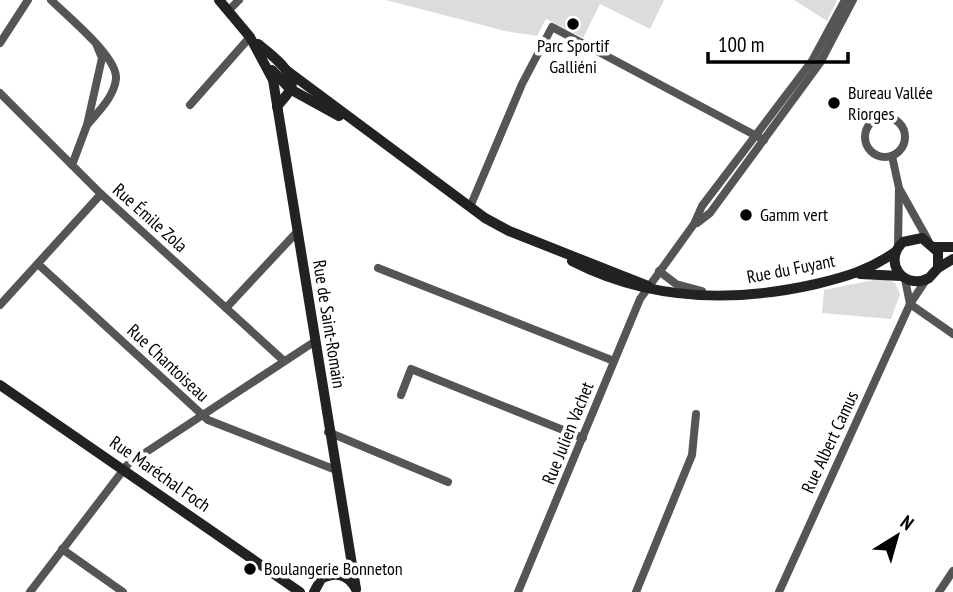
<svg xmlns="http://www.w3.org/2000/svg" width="953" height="592" viewBox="0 0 953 592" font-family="'PT Sans Narrow',sans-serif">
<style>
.green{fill:#dcdcdc}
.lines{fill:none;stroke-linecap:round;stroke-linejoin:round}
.street{stroke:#555;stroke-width:8}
.secondary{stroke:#222;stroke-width:10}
.poi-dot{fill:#000;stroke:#fff;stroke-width:2.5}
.labels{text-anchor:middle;stroke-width:7;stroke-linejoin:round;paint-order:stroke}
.poi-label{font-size:18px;fill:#000;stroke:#fff;text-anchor:start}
.street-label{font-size:18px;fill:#000;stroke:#fff}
</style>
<rect width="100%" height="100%" fill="#fff"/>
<g class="green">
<polygon points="386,0 664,0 650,29 600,4 583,38 546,19 537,36 505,31"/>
<polygon points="794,0 837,0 827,21"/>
<polygon points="883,278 895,283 900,294 891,319 822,313 824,290"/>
</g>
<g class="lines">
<g class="street">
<path d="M51,0C67,16 118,57 116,79C114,97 98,112 87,125L102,58L97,46"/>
<polyline points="228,11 239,0"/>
<polyline points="0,43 28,0"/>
<polyline points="0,93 101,194 284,361"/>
<polyline points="190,105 250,37"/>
<circle cx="885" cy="137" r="20"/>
<polyline points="892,156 899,188 898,246"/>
<polyline points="72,165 87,125"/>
<polyline points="900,190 928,240"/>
<polyline points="470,207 522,84 552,27 764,140"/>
<polyline points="697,223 710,213 820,63 853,0"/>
<polyline points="38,264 208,420 336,470"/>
<polyline points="378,268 614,361"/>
<polyline points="659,271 676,284 702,291"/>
<polyline points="905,279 910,304"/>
<polyline points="910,304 953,334"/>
<polyline points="0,305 101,194"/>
<polyline points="226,308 296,233"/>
<polyline points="401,395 411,369 583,438"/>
<polyline points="328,432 448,482"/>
<polyline points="62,549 123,592"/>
<polyline points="30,592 128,464 314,342"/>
<polyline points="518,592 640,299 694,224 702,206 812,61 845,0"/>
<polyline points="636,592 692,455 696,414"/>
<polyline points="779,592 910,304 926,280"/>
<polyline points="939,592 953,571"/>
</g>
<g class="secondary">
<polyline points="219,0 250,37 273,80 356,589"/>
<path d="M258,44C268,52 297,73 291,88C288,95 281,101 277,107"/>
<polyline points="272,70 290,89 339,116"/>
<polyline points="286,70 485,218 509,231 648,286"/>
<polyline points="935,247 953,247"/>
<path d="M572,261C650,301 732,303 816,284C845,277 870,270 895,252"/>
<path d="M938,268V252L922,238L903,242C882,262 904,291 929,278L938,268L953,259"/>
<polyline points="860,274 901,276"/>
<polyline points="0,385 300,592"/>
<path d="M314,592L321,579C335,571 348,574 356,589"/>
</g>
</g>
<g class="poi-dot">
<circle cx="573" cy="24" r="7"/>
<circle cx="834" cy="103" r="7"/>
<circle cx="746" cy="215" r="7"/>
<circle cx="250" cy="569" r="7"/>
</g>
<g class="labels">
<g class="poi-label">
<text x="573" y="52" text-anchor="middle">Parc Sportif<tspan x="573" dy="21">Galliéni</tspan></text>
<text x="848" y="99">Bureau Vallée<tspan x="848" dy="21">Riorges</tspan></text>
<text x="760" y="221">Gamm vert</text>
<text x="264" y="575">Boulangerie Bonneton</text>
</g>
<g class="street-label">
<text transform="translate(150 218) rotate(42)" y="6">Rue Émile Zola</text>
<text transform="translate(791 269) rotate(-11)" y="6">Rue du Fuyant</text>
<text transform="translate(329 324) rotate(81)" y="6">Rue de Saint-Romain</text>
<text transform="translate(168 363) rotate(43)" y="6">Rue Chantoiseau</text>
<text transform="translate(568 433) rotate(-68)" y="6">Rue Julien Vachet</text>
<text transform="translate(830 442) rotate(-65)" y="6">Rue Albert Camus</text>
<text transform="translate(160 474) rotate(35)" y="6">Rue Maréchal Foch</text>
</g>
</g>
<g transform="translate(897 536) rotate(37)" stroke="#ffffff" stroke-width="5" paint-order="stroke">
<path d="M0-5L12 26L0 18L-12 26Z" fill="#000000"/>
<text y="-10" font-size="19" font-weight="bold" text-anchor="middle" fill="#000000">N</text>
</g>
<path d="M708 52v10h140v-10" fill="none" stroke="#000000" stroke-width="3.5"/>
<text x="718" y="52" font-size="21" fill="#000000" stroke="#ffffff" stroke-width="5" paint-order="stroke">100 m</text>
</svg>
